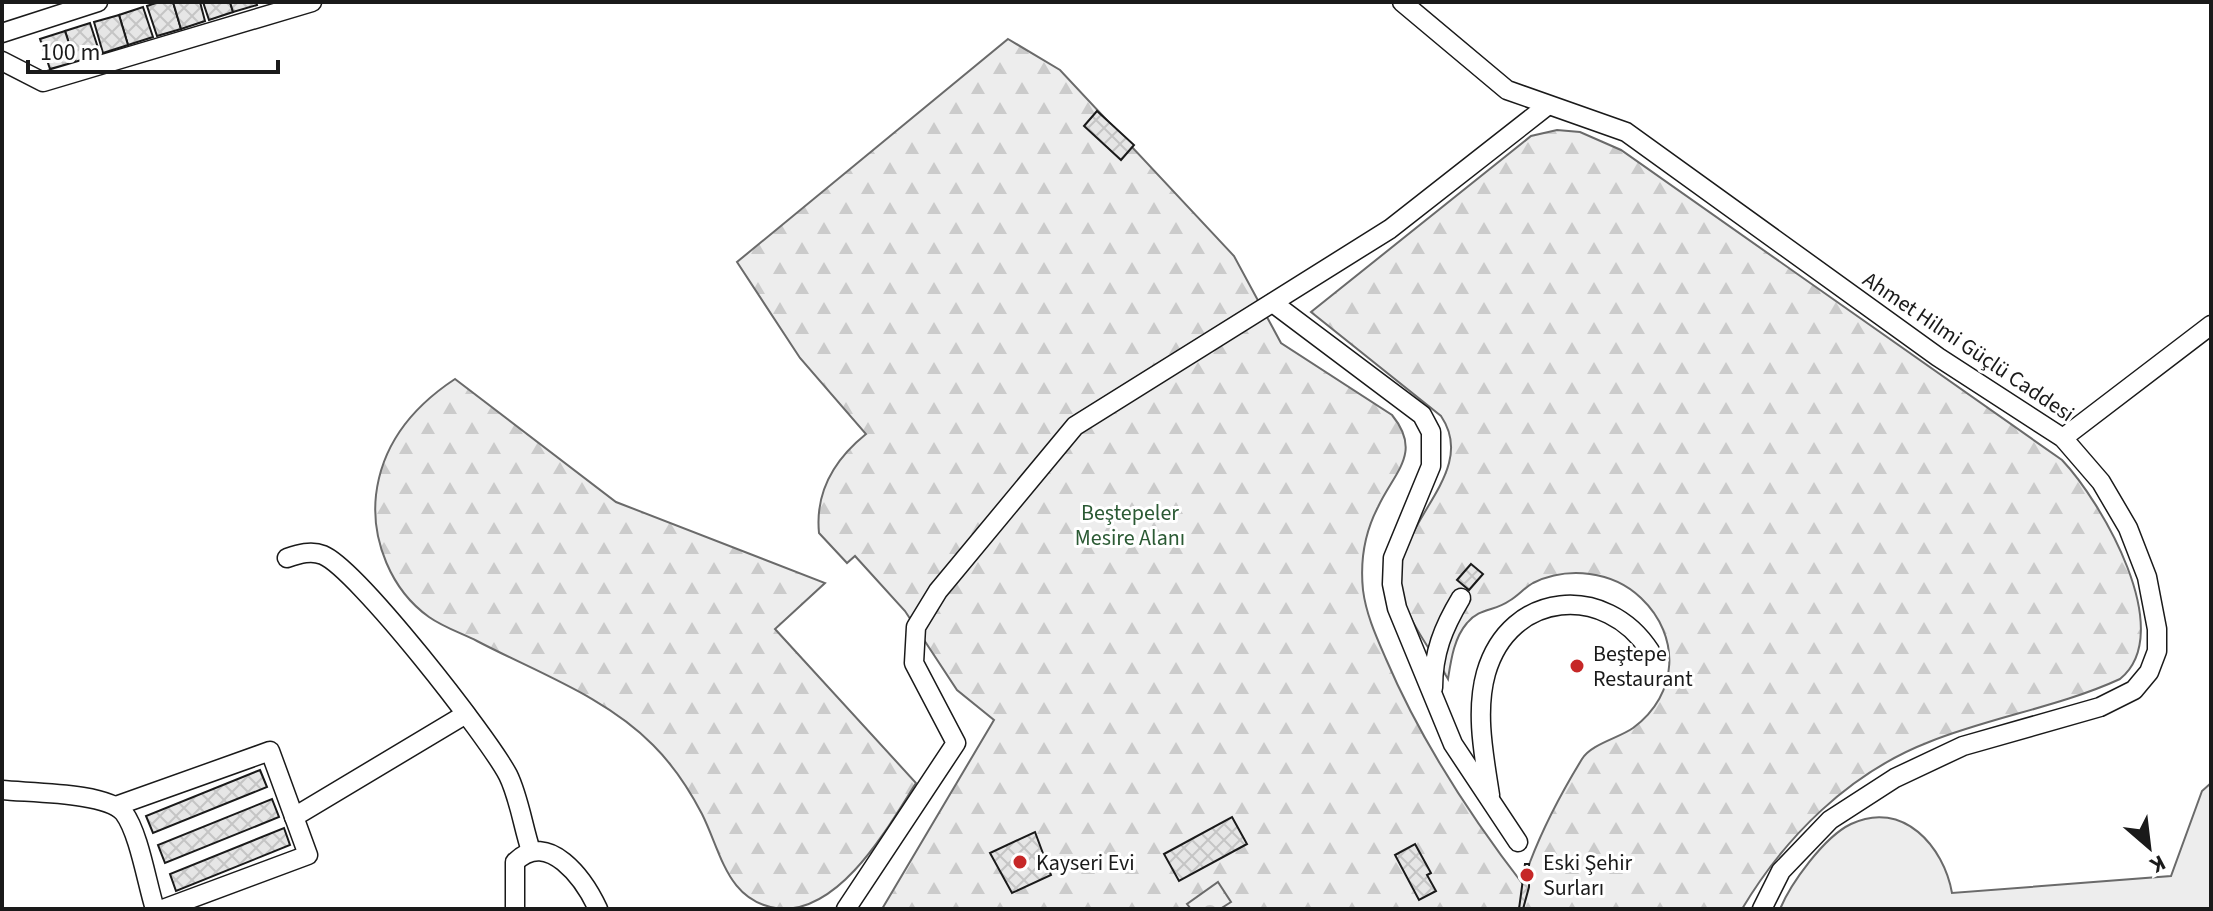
<svg xmlns="http://www.w3.org/2000/svg" width="2213" height="911" viewBox="0 0 2213 911" font-family="'Source Sans 3',sans-serif">
<style>
.green{fill:#ededed;stroke:#6a6a6a;stroke-width:2}
.forest{fill:url(#forest-firs);stroke:#6a6a6a;stroke-width:2}
.park{fill:url(#park-crowns);stroke:#6a6a6a;stroke-width:2}
.building{fill:url(#building-cross-hatch);stroke:#1a1a1a;stroke-width:2}
.lines{fill:none;stroke-linecap:round;stroke-linejoin:round}
.minor-casing{stroke:#1a1a1a;stroke-width:21}
.minor{stroke:#fff;stroke-width:18}
.poi-dot{fill:#c62828;stroke:#fff;stroke-width:3}
.labels{text-anchor:middle;stroke-width:6;stroke-linejoin:round;paint-order:stroke}
.street-label{font-size:22px;fill:#1a1a1a;stroke:#fff}
.park-label{font-size:22px;fill:#2b5a34;stroke:#fff}
.poi-label{font-size:22px;fill:#1a1a1a;stroke:#fff;text-anchor:start}
</style>
<defs>
<pattern id="forest-firs" width="22" height="20" patternUnits="userSpaceOnUse" patternTransform="scale(2)"><rect width="22" height="20" fill="#ededed"/><path d="M5 1l3.5 6h-7zM16 11l3.5 6h-7z" fill="#cbcbcb"/></pattern>
<pattern id="park-crowns" width="20" height="18" patternUnits="userSpaceOnUse" patternTransform="scale(2)"><rect width="20" height="18" fill="#ededed"/><path d="M2 6a3 3 0 1 1 6 0M12 15a3 3 0 1 1 6 0" fill="none" stroke="#cbcbcb"/></pattern>
<pattern id="building-cross-hatch" width="8" height="8" patternUnits="userSpaceOnUse" patternTransform="scale(2)"><rect width="8" height="8" fill="#e6e6e6"/><path d="M0 0l8 8M0 8l8-8" fill="none" stroke="#c5c5c5"/></pattern>
</defs>
<rect width="100%" height="100%" fill="#fff"/>
<path class="green" d="M2211,783V909H1780C1791,883 1824,837 1851,824C1903,799 1944,847 1952,893L2171,876L2202,791Z"/>
<g class="forest">
<path d="M1008,39L1060,70L1234,256L1281,343L1392,415C1423,453 1394,472 1378,507C1365,532 1360,561 1363,590C1366,614 1376,636 1386,659C1421,741 1470,816 1525,887L1519,909H882L994,720L957,690L905,611L855,556L847,563L819,533C815,492 835,459 866,434L800,358L737,262Z"/>
<path d="M1557,130L1580,132L1621,150L2062,460C2101,501 2178,632 2120,679C2059,707 1991,717 1929,742C1849,773 1785,837 1742,909H1523C1527,894 1525,875 1530,862C1543,828 1563,790 1582,759C1591,744 1619,738 1633,728C1679,694 1681,636 1641,598C1613,571 1568,566 1533,583C1524,588 1518,596 1509,601C1495,611 1479,608 1467,623C1454,638 1451,660 1448,679C1431,649 1402,616 1400,580C1398,520 1479,472 1441,416L1311,312L1531,136Z"/>
<path d="M455,379L616,502L825,583L775,629L916,783C888,827 842,911 781,909C727,903 722,854 702,814C689,789 673,765 653,745C606,697 536,672 477,641C461,633 443,627 429,617C391,590 371,540 376,495C382,444 414,406 455,379Z"/>
</g>
<polygon class="park" points="1218,882 1231,902 1220,909 1191,909 1187,904"/>
<g class="building">
<polygon points="159,2 173,2 181,29 157,36 147,6"/>
<polygon points="173,2 200,2 205,21 181,29"/>
<polygon points="203,2 230,2 233,12 209,20"/>
<polygon points="230,2 256,2 257,5 233,12"/>
<polygon points="143,7 153,37 128,45 119,15"/>
<polygon points="119,15 128,45 103,53 94,22"/>
<polygon points="90,23 100,54 75,62 65,31"/>
<polygon points="65,31 75,62 50,69 40,39"/>
<polygon points="1097,111 1134,145 1121,160 1084,126"/>
<polygon points="1471,564 1483,574 1469,590 1457,580"/>
<polygon points="260,770 267,787 153,833 146,816"/>
<polygon points="272,799 279,817 165,863 158,845"/>
<polygon points="1232,817 1247,844 1179,881 1164,854"/>
<polygon points="284,828 290,845 176,891 170,874"/>
<polygon points="1035,832 1051,875 1012,893 990,853"/>
<polygon points="1415,844 1431,873 1427,875 1436,891 1419,900 1395,855"/>
<polygon points="1525,864 1529,864 1529,887 1523,909 1519,909"/>
</g>
<g class="lines">
<g class="minor-casing">
<g id="minor">
<polyline points="1402,2 1507,90 1626,132 1938,357 2063,438 2101,482 2128,528 2147,577 2157,629 2157,651 2149,672 2134,690 2100,707 1963,746 1895,778 1830,820 1781,871 1762,909"/>
<polyline points="2,33 98,2"/>
<polyline points="2,61 43,82 312,2"/>
<polyline points="1273,303 1422,415 1431,432 1431,466 1393,558 1392,584 1397,608 1453,744 1518,842"/>
<polyline points="2063,438 2211,325"/>
<path d="M287,558C299,554 311,550 323,555C357,569 488,737 508,775C519,797 523,827 531,851"/>
<path d="M1433,688C1433,653 1443,628 1461,598"/>
<path d="M2,790C29,793 107,792 124,813C139,833 147,884 155,909"/>
<path d="M1490,795C1484,756 1475,712 1486,673C1510,590 1606,583 1650,651"/>
<polyline points="116,806 270,751 308,855 163,909"/>
<polyline points="294,817 466,714"/>
<path d="M515,909V862C548,829 584,879 598,909"/>
<polyline points="846,909 956,743 914,663 916,627 938,591 1075,426 1390,229 1547,106"/>
</g>
</g>
<use href="#minor" class="minor"/>
</g>
<g class="poi-dot">
<circle cx="1577" cy="666" r="8"/>
<circle cx="1020" cy="862" r="8"/>
<circle cx="1527" cy="875" r="8"/>
</g>
<g class="labels">
<g class="street-label">
<text transform="translate(1969 346) rotate(34)" y="8">Ahmet Hilmi Güçlü Caddesi</text>
</g>
<g class="park-label">
<text x="1130" y="520">Beştepeler<tspan x="1130" dy="25">Mesire Alanı</tspan></text>
</g>
<g class="poi-label">
<text x="1593" y="661">Beştepe<tspan x="1593" dy="25">Restaurant</tspan></text>
<text x="1036" y="870">Kayseri Evi</text>
<text x="1543" y="870">Eski Şehir<tspan x="1543" dy="25">Surları</tspan></text>
</g>
</g>
<rect width="2213" height="911" fill="none" stroke="#1a1a1a" stroke-width="8"/>
<g transform="translate(2149 847) rotate(152)" stroke="#ffffff" stroke-width="6" paint-order="stroke">
<path d="M0-6L14 30L0 20L-14 30Z" fill="#1a1a1a"/>
<text y="-12" font-size="22" font-weight="bold" text-anchor="middle" fill="#1a1a1a">K</text>
</g>
<path d="M28 60v12h250v-12" fill="none" stroke="#1a1a1a" stroke-width="4"/>
<text x="40" y="60" font-size="24" fill="#1a1a1a" stroke="#ffffff" stroke-width="6" paint-order="stroke">100 m</text>
</svg>
